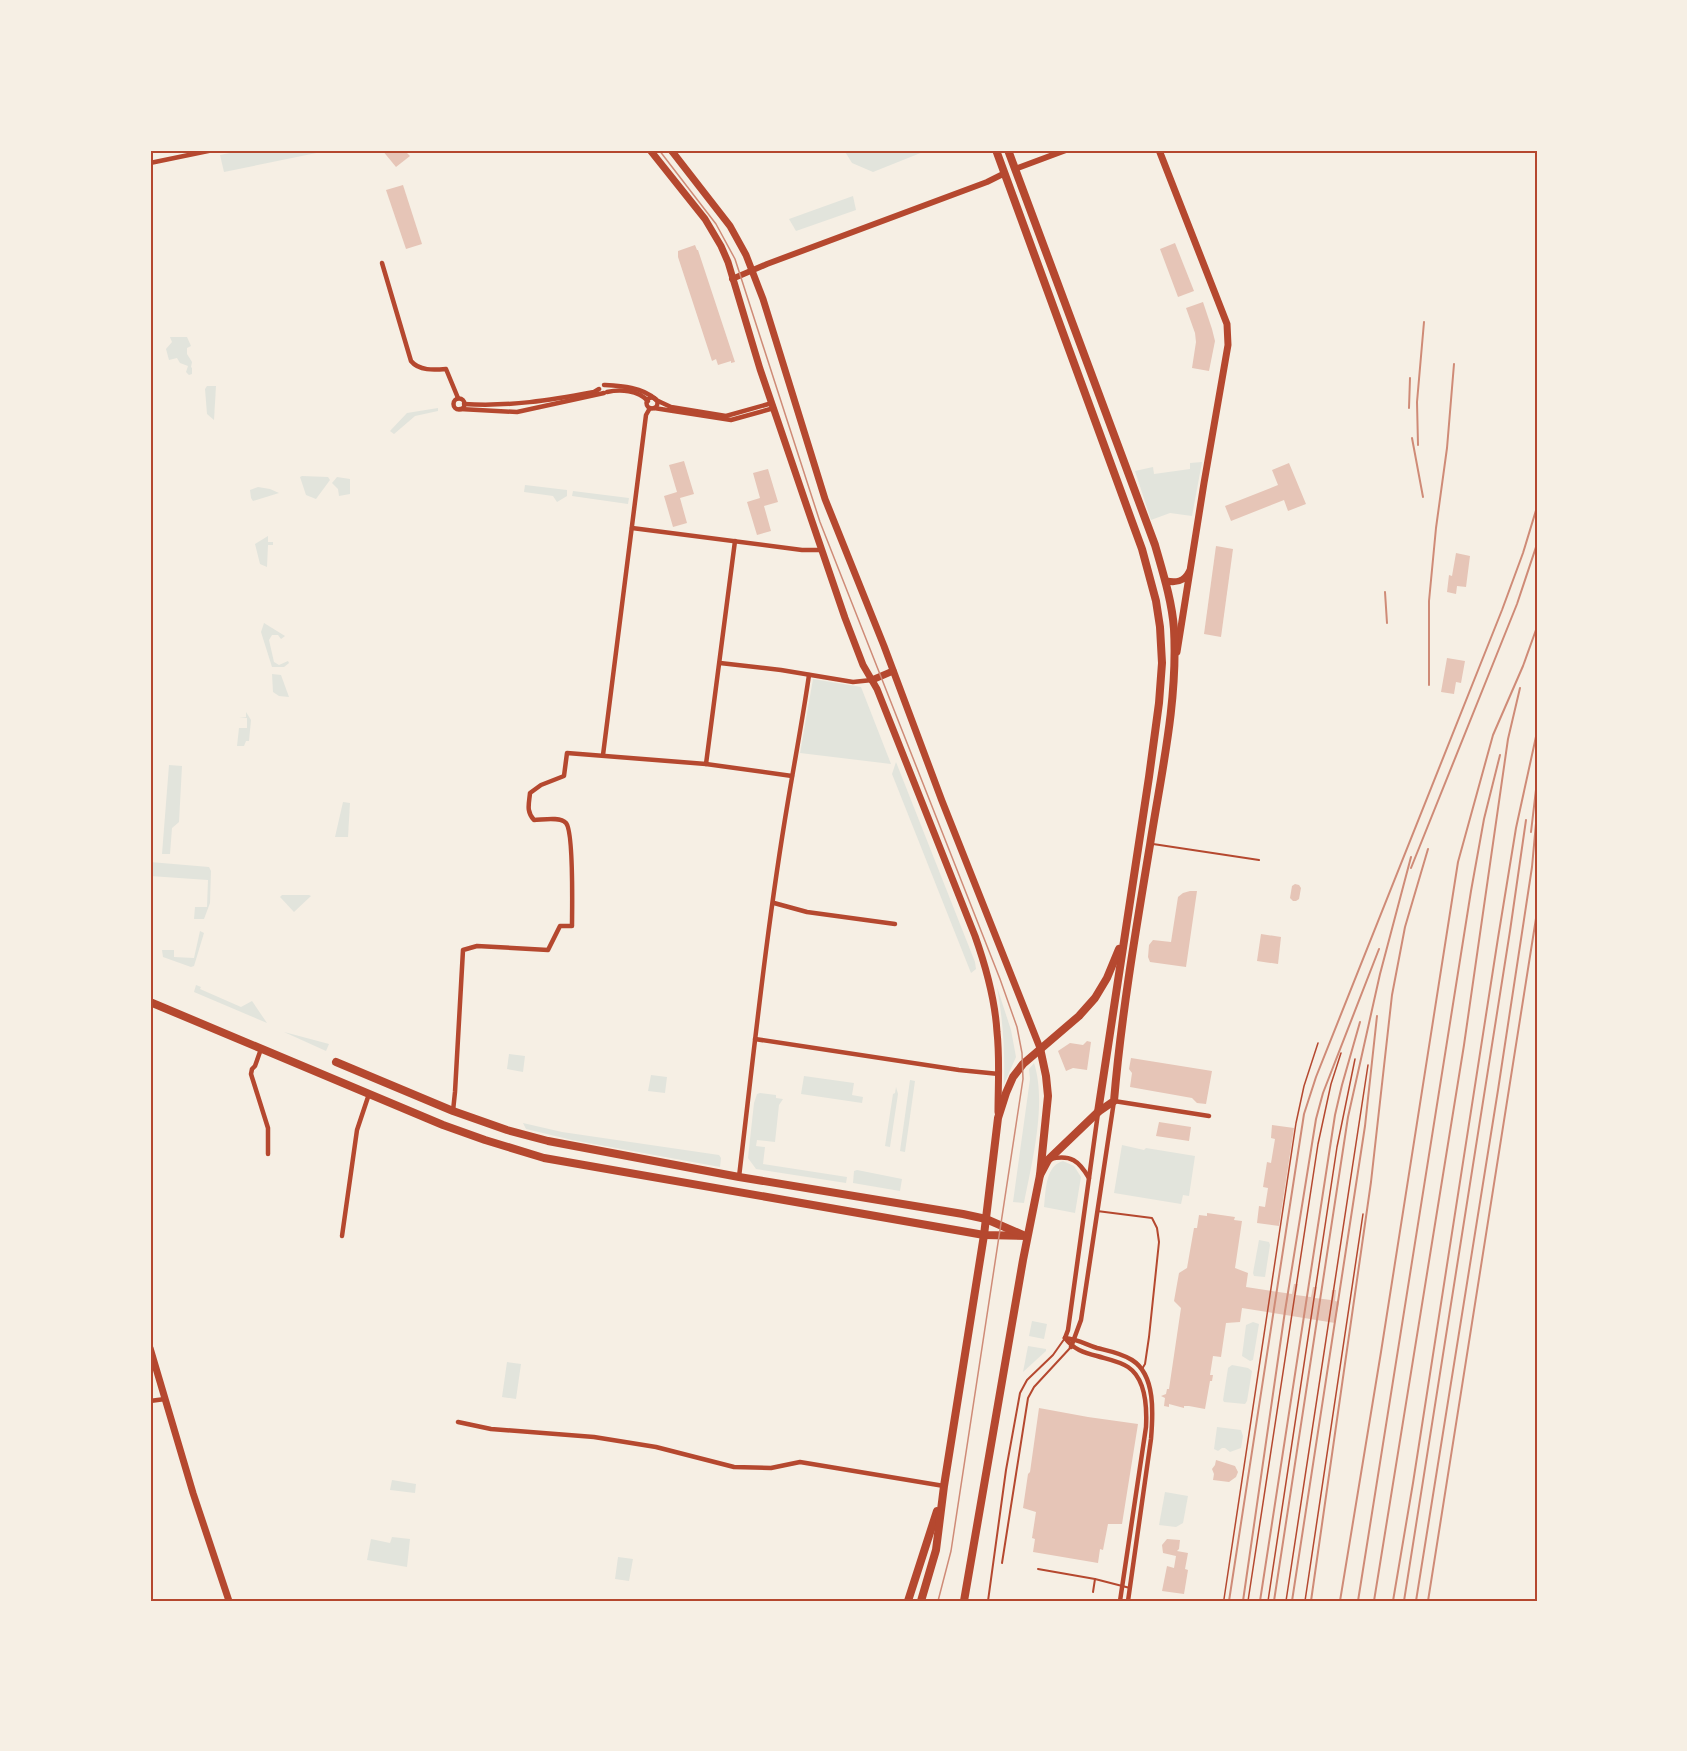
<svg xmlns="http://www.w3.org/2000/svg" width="1687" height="1751" viewBox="0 0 1687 1751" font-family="Raleway,sans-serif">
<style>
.green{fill:#e2e4dc}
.building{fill:#e6c5b7}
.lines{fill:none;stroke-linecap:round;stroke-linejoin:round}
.path{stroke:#b5482f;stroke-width:1.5}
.service{stroke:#b5482f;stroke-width:2}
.minor{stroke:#b5482f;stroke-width:4.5}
.tertiary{stroke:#b5482f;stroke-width:6}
.secondary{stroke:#b5482f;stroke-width:7}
.primary{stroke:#b5482f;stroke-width:8}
.tram{stroke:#cf8b77;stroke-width:1.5}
.rail{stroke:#cf8b77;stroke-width:2}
.neatline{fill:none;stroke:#b5482f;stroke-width:2}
</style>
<rect width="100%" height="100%" fill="#f6efe4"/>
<g class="green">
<polygon points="244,150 331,150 224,172 220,155"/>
<polygon points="844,150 928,150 873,172 852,163"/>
<polygon points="853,196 856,210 796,231 789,219"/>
<polygon points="170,337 187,337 191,346 187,348 187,354 192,362 191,367 192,368 192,374 189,375 186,372 188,366 180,363 177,358 169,360 166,349 172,342"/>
<polygon points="207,386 216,386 214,420 207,414 205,389"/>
<polygon points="438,408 438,411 415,416 394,434 390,431 407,413"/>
<polygon points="1202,462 1192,516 1170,513 1151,520 1135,471 1153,467 1154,474 1190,469 1190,463"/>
<polygon points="302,476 328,477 330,480 316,499 306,495 300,477"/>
<polygon points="337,477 350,479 350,494 339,496 338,489 332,483"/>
<polygon points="525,485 567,490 567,496 557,502 553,496 524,492"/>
<polygon points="258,487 270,489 279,493 253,501 251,498 250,490"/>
<polygon points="573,491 629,498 628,504 572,496"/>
<polygon points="268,536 268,542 273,542 273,545 268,545 267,567 260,564 255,544"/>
<polygon points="264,623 285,636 281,639 278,635 272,635 269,640 274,662 279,665 288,661 289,663 284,667 272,667 261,632"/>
<polygon points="272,674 281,675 289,697 279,696 273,692"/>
<polygon points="813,679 861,687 891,764 800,753"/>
<polygon points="246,712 251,720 249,741 246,741 244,746 237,746 239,728 247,728 247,718 239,717 246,717"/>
<polygon points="896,762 975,962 976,969 971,973 892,774"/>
<polygon points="169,765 182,766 179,822 172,828 170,854 162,854"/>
<polygon points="343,802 350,803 348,837 335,837"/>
<polygon points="150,862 209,867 211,871 210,903 204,919 194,919 195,907 207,907 208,880 150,876"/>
<polygon points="282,895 309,895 311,896 294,912 280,897"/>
<polygon points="200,931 204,933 194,966 191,967 163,957 162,950 174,950 174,957 194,958"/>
<polygon points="196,985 201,987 200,989 241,1007 252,1001 267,1023 194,992"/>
<path d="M997,987L1011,1030L1016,1057L1004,1084C1005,1051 1003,1020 997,987Z"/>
<polygon points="284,1032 329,1044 326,1051"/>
<polygon points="509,1054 525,1056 523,1072 507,1069"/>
<path d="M1034,1063C1047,1103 1032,1162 1024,1203L1013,1202L1030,1079L1029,1069Z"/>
<polygon points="651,1075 667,1077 665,1093 648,1091"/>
<polygon points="804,1076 854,1083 852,1095 863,1097 862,1103 801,1094"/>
<polygon points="910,1080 915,1081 905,1152 900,1151"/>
<polygon points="896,1087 898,1094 890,1147 885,1146 893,1094 895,1093"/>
<polygon points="760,1093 776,1095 776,1098 783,1099 779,1105 775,1142 757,1140 756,1146 765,1147 763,1164 847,1177 846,1183 756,1169 748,1158 754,1103 757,1094"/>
<polygon points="523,1123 562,1132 719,1155 721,1158 720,1167 572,1140 526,1129"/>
<polygon points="1122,1145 1144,1150 1146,1148 1195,1156 1189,1196 1183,1195 1181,1204 1114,1193"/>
<path d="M1063,1161L1074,1166L1081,1177L1075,1213L1044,1207C1046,1191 1045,1166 1063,1161Z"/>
<polygon points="857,1170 902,1179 900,1191 853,1183 854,1171"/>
<polygon points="1259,1240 1269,1242 1270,1245 1265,1277 1254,1276 1253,1273"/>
<polygon points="1032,1321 1047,1324 1044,1339 1029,1336"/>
<polygon points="1253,1322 1259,1324 1253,1360 1250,1361 1242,1356 1246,1325"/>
<polygon points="1028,1346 1046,1349 1046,1351 1023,1372"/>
<polygon points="507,1362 521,1364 516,1399 502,1397"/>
<polygon points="1232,1365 1248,1368 1252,1371 1247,1401 1245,1404 1224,1402 1223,1400 1228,1368"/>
<polygon points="1217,1427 1241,1430 1243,1436 1241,1448 1230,1452 1225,1448 1222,1448 1218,1451 1214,1449"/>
<polygon points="392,1480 416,1484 415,1493 390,1490"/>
<polygon points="1165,1492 1188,1496 1183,1523 1176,1527 1159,1525"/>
<polygon points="392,1537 410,1539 407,1567 367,1560 371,1539 390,1543"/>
<polygon points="618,1557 633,1559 629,1581 615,1579"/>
</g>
<g class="building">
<polygon points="382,150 404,150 410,156 396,167"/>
<polygon points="403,185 422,244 406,249 386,190"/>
<polygon points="1175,243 1194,291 1178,297 1160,249"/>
<polygon points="695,245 697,250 698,250 735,362 731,363 731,361 718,365 716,359 712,361 678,257 678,251"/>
<polygon points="1203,302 1212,329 1215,341 1209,371 1192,368 1196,342 1195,333 1186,308"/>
<polygon points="684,461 694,494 680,498 687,523 673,527 664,496 677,492 669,465"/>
<polygon points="1289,463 1306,504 1288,511 1284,500 1231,521 1225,506 1278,485 1272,470"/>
<polygon points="768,469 778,502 764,506 771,531 757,535 747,502 760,498 753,473"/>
<polygon points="1216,546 1233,549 1221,637 1204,634"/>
<polygon points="1456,553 1470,556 1466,587 1457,586 1456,594 1447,592 1449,575 1452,576"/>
<polygon points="1447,658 1465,661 1461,683 1456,682 1454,694 1441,692"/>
<polygon points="1295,884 1299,885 1301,888 1299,899 1296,901 1293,901 1290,898 1292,886"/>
<polygon points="1190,891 1197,891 1186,967 1150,962 1148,957 1149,945 1153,940 1171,942 1178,897 1183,893"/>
<polygon points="1261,934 1281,937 1278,964 1257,961"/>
<polygon points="1087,1041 1091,1042 1087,1070 1073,1068 1066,1071 1058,1051 1070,1043 1083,1045"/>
<polygon points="1131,1058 1212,1071 1206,1104 1197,1103 1192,1098 1130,1087 1132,1073 1129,1069"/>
<polygon points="1159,1122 1191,1127 1189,1141 1156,1136"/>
<polygon points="1272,1125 1294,1128 1279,1226 1257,1223 1259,1206 1265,1207 1268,1188 1263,1187 1267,1162 1271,1163 1275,1139 1271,1138"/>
<polygon points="1207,1213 1235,1217 1234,1220 1242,1221 1235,1268 1248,1273 1246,1287 1292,1294 1294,1284 1298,1284 1296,1295 1311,1297 1313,1287 1317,1287 1315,1298 1331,1300 1332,1290 1336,1290 1335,1301 1339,1302 1335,1323 1242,1308 1240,1322 1226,1323 1221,1357 1213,1356 1210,1375 1213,1375 1212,1381 1210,1381 1205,1409 1189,1406 1184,1406 1184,1408 1169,1404 1169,1407 1164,1406 1165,1398 1161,1396 1166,1394 1167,1389 1169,1389 1181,1308 1174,1301 1179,1273 1187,1268 1194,1228 1197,1228 1199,1215 1207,1216"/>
<polygon points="1039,1408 1088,1417 1138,1424 1122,1524 1108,1524 1103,1550 1100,1549 1098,1563 1033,1552 1035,1539 1032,1538 1036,1512 1023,1508 1028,1474 1030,1472"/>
<polygon points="1216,1460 1235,1466 1238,1472 1236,1477 1229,1482 1213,1480 1214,1474 1212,1469 1215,1465"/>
<polygon points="1167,1539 1180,1540 1179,1549 1177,1551 1188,1553 1185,1569 1188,1570 1184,1594 1162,1591 1167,1566 1174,1568 1176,1556 1163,1553 1162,1545"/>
</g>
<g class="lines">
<g class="path">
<polyline points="1224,1599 1296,1123 1304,1086 1318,1043"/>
<polyline points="1248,1601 1318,1144 1331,1084 1341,1053"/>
<polyline points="1268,1601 1337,1147 1355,1059"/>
<polyline points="1286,1601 1368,1065"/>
<polyline points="1305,1601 1363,1214"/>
</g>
<g class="service">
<polyline points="1153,844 1259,860"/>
<polyline points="1097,1211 1152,1218 1157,1228 1159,1242 1149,1337 1145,1364 1142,1369"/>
<polyline points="1002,1563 1028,1398 1034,1387 1071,1347"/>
<polyline points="1038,1569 1095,1579 1130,1588"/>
<polyline points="1093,1592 1095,1579"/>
<polyline points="988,1601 1006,1470 1020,1393 1027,1380 1053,1355 1065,1338"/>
</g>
<g class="minor">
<polyline points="150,163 213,150"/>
<path d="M382,263L411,361C419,371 434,370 446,369L458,398"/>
<path d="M604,385C621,386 642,387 655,399"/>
<path d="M607,392C620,389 638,390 648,401"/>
<circle cx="652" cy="403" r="5.5"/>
<circle cx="459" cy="404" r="5.5"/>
<polyline points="656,400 671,407 726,416 772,403"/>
<path d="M464,404C509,407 551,400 594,392L599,389"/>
<polyline points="654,408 731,420 774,408"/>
<polyline points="460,409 517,412 604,393"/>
<polyline points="632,528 802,550 822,550"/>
<polyline points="720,663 781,670 853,682 872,680"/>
<polyline points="603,755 646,415 650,408"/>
<polyline points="706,764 735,541"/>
<polyline points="774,903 807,912 895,924"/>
<polyline points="755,1039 959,1070 999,1074"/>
<polyline points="261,1049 255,1066 252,1069 251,1074 268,1128 268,1154"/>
<path d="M453,1111L455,1092L463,950L477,946L548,950L560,926H572C572,910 574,832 566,823C560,816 542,820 534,820C526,811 529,804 530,793L541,785L564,776L567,753L706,764L792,776"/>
<path d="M1050,1159C1071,1154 1079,1161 1089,1178"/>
<path d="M739,1177C754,1051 767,925 788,801C795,759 803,717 809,675"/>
<polyline points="342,1236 357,1130 369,1094"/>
<path d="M1065,1338C1077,1339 1085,1344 1097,1348C1109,1351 1121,1353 1132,1360C1156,1375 1153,1415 1151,1439L1128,1601"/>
<path d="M1065,1338C1073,1349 1084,1353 1097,1356C1107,1359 1119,1361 1128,1367C1146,1379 1147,1408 1146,1427L1120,1601"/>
<polyline points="1065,1338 1068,1330 1098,1113"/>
<polyline points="1071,1347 1081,1320 1114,1101 1209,1116"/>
<polyline points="150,1401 165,1399"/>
<polyline points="458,1422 491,1429 594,1437 656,1447 734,1467 771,1468 800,1462 944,1486"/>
</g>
<g class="tertiary">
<polyline points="1015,169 1066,150"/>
<polyline points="732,279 767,264 987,182 1005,173"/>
</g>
<g class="secondary">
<path d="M650,150L705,219L721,246L728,262L760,369L845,618L863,665L877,689L975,936C986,967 995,999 997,1032C1000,1059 998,1086 998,1112"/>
<polyline points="671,150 730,226 746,255 763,299 825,499 884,646 942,801 1040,1048"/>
<polyline points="1159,150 1227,324 1228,345 1204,483 1177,652"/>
<path d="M1166,581C1176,583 1184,582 1189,572"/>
<polyline points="872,680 893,671"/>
<polyline points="150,1348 193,1493 229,1601"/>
</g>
<g class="primary">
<polyline points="996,150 1142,549 1156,601 1160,627 1162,663 1159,703 1149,777 1098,1112"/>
<path d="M1008,150L1155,545C1163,573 1172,601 1174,629C1178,702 1161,774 1150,845C1136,929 1121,1017 1114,1101L1098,1112L1048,1160L1040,1175"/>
<polyline points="150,1002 443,1125 485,1140 544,1158 984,1235 1027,1236"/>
<polyline points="336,1062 453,1111 507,1130 548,1141 739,1177 963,1214 986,1219 1023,1235"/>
<polyline points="908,1601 937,1511"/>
<polyline points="921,1601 936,1550 944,1486 984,1235 998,1118 1006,1093 1013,1077 1023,1064 1079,1016 1095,998 1107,978 1119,949"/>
<polyline points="964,1601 1023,1260 1040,1175 1048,1096 1046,1076 1040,1048"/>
</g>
<polyline class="tram" points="659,150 716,224 735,259 820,522 1000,979 1017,1027 1022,1053 1023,1079 951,1551 938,1601"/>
<g class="rail">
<polyline points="1409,408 1410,378"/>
<polyline points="1412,438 1423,497"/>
<polyline points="1418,445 1417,402 1424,322"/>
<polyline points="1385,592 1387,623"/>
<polyline points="1429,685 1429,601 1436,528 1447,448 1454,364"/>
<polyline points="1531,832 1537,781"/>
<polyline points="1411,868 1517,604 1537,544"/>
<polyline points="1229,1601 1304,1114 1316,1077 1502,610 1523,553 1537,507"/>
<polyline points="1243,1601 1285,1311 1316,1119 1323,1093 1379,949"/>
<polyline points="1260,1601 1335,1115 1342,1085 1360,1022"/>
<polyline points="1274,1601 1348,1117 1380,974 1411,857"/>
<polyline points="1292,1601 1365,1126 1377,1016"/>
<polyline points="1311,1601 1371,1182 1392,995 1405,927 1428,849"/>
<polyline points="1340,1601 1381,1352 1458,862 1493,735 1523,666 1537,627"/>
<polyline points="1358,1601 1471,891 1484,819 1500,755"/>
<polyline points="1374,1601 1464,1045 1508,739 1520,688"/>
<polyline points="1393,1601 1413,1483 1498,938 1516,828 1537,732"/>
<polyline points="1404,1601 1510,931 1526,820"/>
<polyline points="1416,1601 1498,1090 1532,867 1536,823"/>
<polyline points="1428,1601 1537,912"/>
</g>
</g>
<rect width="1687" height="1751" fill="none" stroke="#f6efe4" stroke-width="303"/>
<rect x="152" y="152" width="1384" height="1448" class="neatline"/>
</svg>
